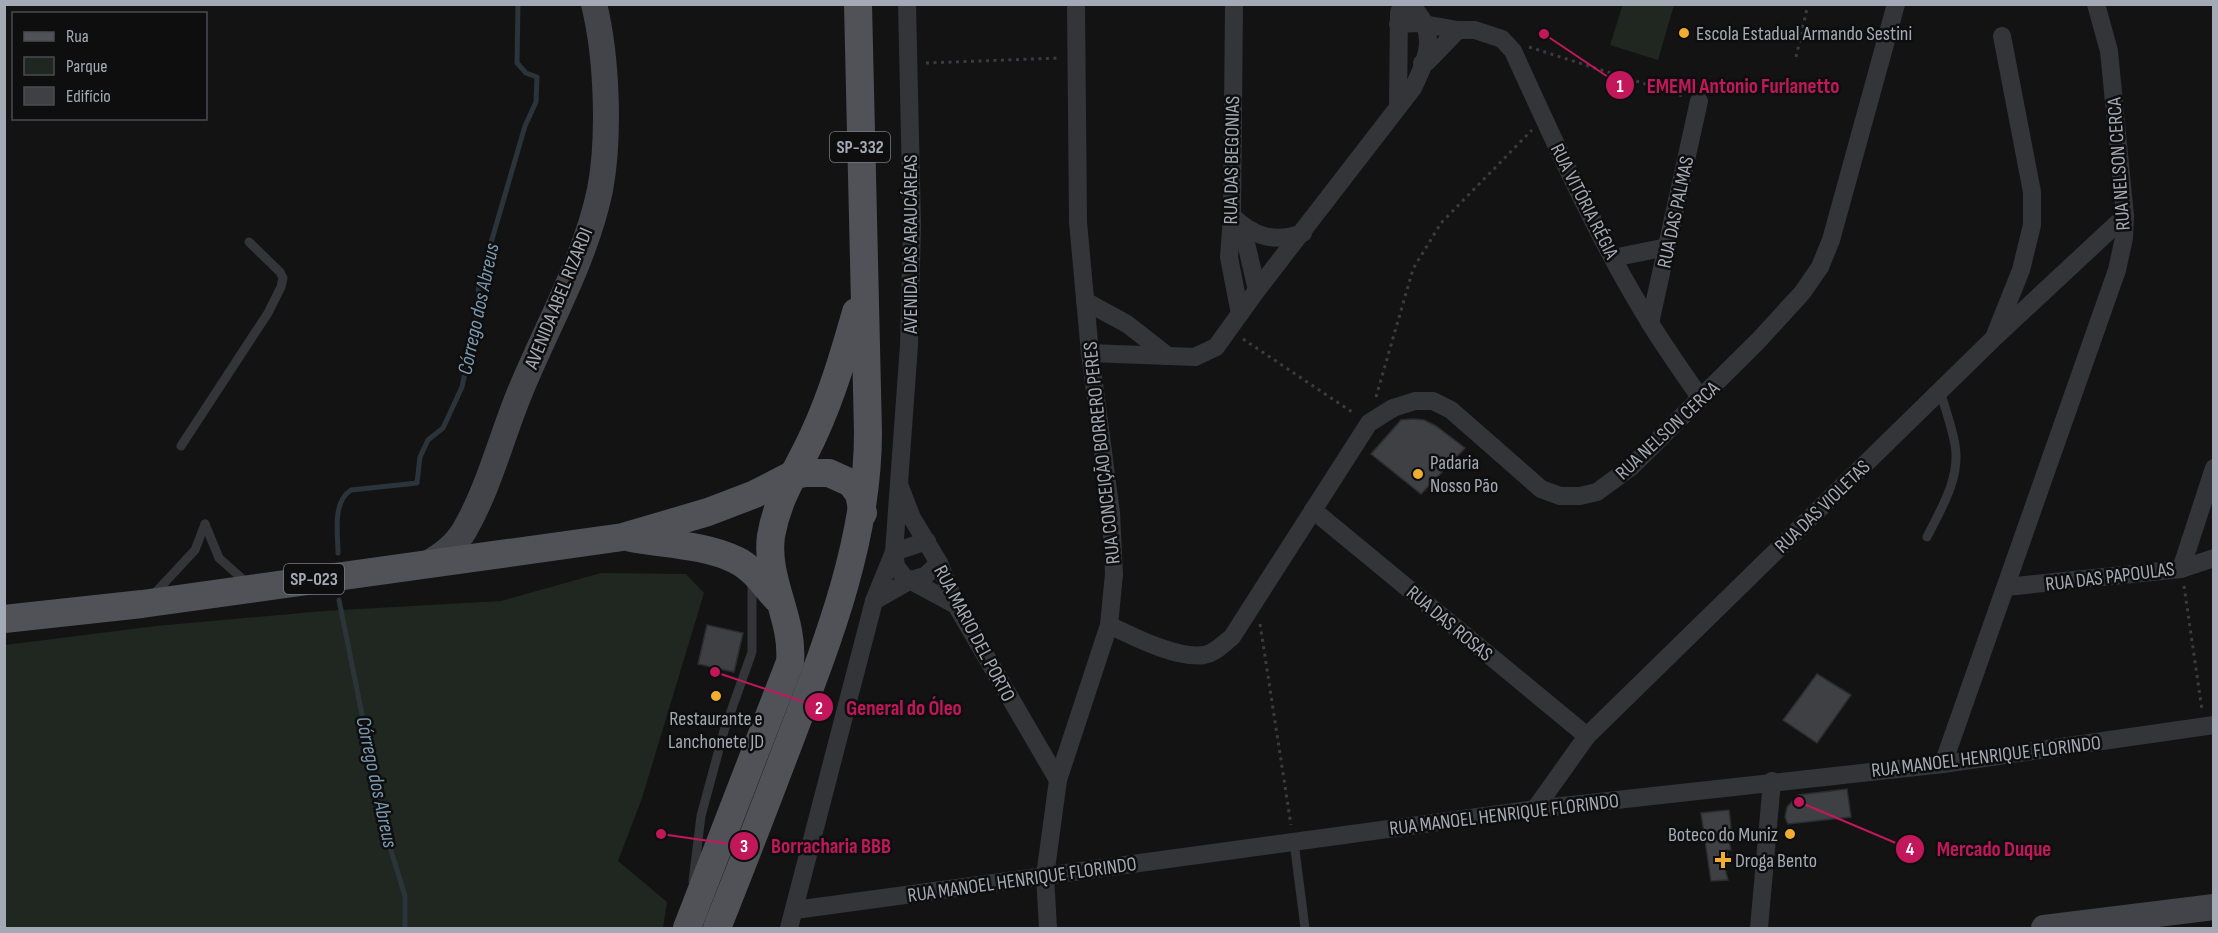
<svg xmlns="http://www.w3.org/2000/svg" width="2218" height="933" viewBox="0 0 2218 933" font-family="'Sofia Sans Condensed',sans-serif">
<style>
.green{fill:#1f2720}
.lines{fill:none;stroke-linecap:round;stroke-linejoin:round}
.stream{stroke:#2b343a;stroke-width:5}
.building{fill:#3f4044;stroke:#2d2d30;stroke-width:1.5}
.path{stroke:#3a3c40;stroke-width:3;stroke-dasharray:3 4.5;stroke-linecap:butt}
.lane{stroke:#343539;stroke-width:9}
.street{stroke:#343539;stroke-width:18}
.secondary{stroke:#424449;stroke-width:26}
.primary{stroke:#505258;stroke-width:28}
.poi-dot{fill:#f0ad2f;stroke:#0e0e0f;stroke-width:2}
.labels{text-anchor:middle;stroke-width:5;stroke-linejoin:round;paint-order:stroke}
.shield{fill:#0e0e0f;stroke:#777b83;stroke-width:1.5}
.shield-label{font-size:18px;font-weight:bold;fill:#a4aab5}
.poi-label{font-size:20px;fill:#a4aab5;stroke:#0e0e0f;text-anchor:start}
.street-label{font-size:20px;fill:#a4aab5;stroke:#0e0e0f}
.water-label{font-size:21px;font-style:italic;fill:#7b98b0;stroke:#0e0e0f}
.leader{fill:none;stroke:#c2185b;stroke-width:2}
.callout-dot{fill:#c2185b;stroke:#0e0e0f;stroke-width:2}
.mark-label{font-size:18px;text-anchor:middle;font-weight:bold;fill:#fff}
.callout-label{font-size:21px;text-anchor:middle;font-weight:bold;fill:#c2185b;stroke:#0e0e0f;stroke-width:5;stroke-linejoin:round;paint-order:stroke}
</style>
<rect width="100%" height="100%" fill="#131314"/>
<g class="green">
<polygon points="1623,4 1674,5 1658,60 1610,45"/>
<polygon points="601,573 686,574 704,593 642,798 618,861 667,902 663,928 5,928 5,645 156,626 324,611 501,601"/>
</g>
<g class="lines">
<g class="stream">
<path d="M338,553C338,533 332,502 351,490L417,483L420,457L428,440L443,428L462,387L476,320L479,284L525,126L536,102L537,77L526,73L517,63L518,4"/>
<polyline points="339,600 386,834 405,896 405,928"/>
</g>
</g>
<g class="building">
<polygon points="1413,419 1424,420 1436,426 1465,448 1421,494 1371,454 1401,420"/>
<polygon points="707,625 743,633 734,672 698,664"/>
<polygon points="1817,674 1851,695 1817,743 1783,720"/>
<polygon points="1847,789 1851,817 1788,824 1785,817 1787,807 1798,795"/>
<polygon points="1729,810 1732,836 1728,837 1731,850 1726,850 1730,863 1724,865 1728,880 1711,881 1701,813"/>
</g>
<g class="lines">
<g class="path">
<polyline points="1529,47 1683,96"/>
<polyline points="1796,57 1808,4"/>
<polyline points="926,63 1060,58"/>
<polyline points="1243,339 1355,414"/>
<polyline points="1376,397 1413,269 1441,223 1532,130"/>
<polyline points="2184,586 2202,710"/>
<polyline points="1260,624 1291,825"/>
</g>
<g class="lane">
<polyline points="181,446 268,313 281,287 283,278 280,272 249,242"/>
<polyline points="205,524 219,558 247,583"/>
<path d="M1927,537C1941,509 1961,477 1955,445C1952,427 1945,408 1940,391"/>
<polyline points="155,593 195,550 205,524"/>
<polyline points="1294,842 1305,928"/>
<polyline points="693,881 701,816 724,731 752,652 752,582"/>
</g>
<g class="street">
<polyline points="907,4 912,226 909,345 894,552 896,566 904,577 956,605"/>
<polyline points="1234,4 1232,216 1229,257 1240,314"/>
<path d="M1398,24L1418,23L1458,30H1475L1502,39L1513,51C1555,143 1597,237 1650,323C1666,349 1684,374 1701,399"/>
<polyline points="1422,63 1427,62 1458,30"/>
<polyline points="1398,106 1399,12"/>
<path d="M1232,216C1254,237 1274,243 1303,233"/>
<polyline points="1242,226 1257,290"/>
<polyline points="1613,258 1667,247"/>
<polyline points="1085,301 1127,324 1168,356"/>
<polyline points="1650,323 1699,101"/>
<polyline points="1995,335 2021,270 2032,225 2032,192 2002,36"/>
<path d="M1090,353L1195,357L1216,347L1257,290L1413,88C1428,58 1439,30 1409,4"/>
<polyline points="900,487 912,518 939,563 956,605 1058,780"/>
<polyline points="1313,510 1587,736"/>
<polyline points="2181,569 2214,468"/>
<polyline points="2006,587 2181,569 2214,558"/>
<polyline points="874,601 911,580 925,576 939,563"/>
<path d="M1109,625C1134,637 1177,659 1204,655C1215,653 1223,644 1232,637L1369,423L1393,408L1415,401H1433L1451,410L1541,489L1560,496H1580L1597,492L1631,467L1758,341L1802,293L1820,267L1831,240L1896,4"/>
<polyline points="1943,764 2117,270 2124,238 2125,216 2109,51 2096,4"/>
<polyline points="1535,809 1587,736 1993,339 2125,216"/>
<polyline points="795,910 1535,809 1943,764 2214,725"/>
<polyline points="789,928 874,601 894,552 927,541"/>
<polyline points="1048,928 1045,876 1058,780 1109,625 1114,574 1111,513 1090,353 1078,222 1076,4"/>
<polyline points="1759,928 1772,781"/>
</g>
<g class="secondary">
<path d="M427,564C442,555 455,546 464,531C489,488 501,438 520,392C547,326 585,261 600,190C610,137 607,57 594,4"/>
<polyline points="2044,928 2214,907"/>
</g>
<g class="primary">
<path d="M631,538C664,544 706,545 736,560C753,568 764,585 776,598"/>
<polyline points="4,619 142,604 623,537 708,512 755,494 790,476 805,473 829,473 851,483 859,494 863,513"/>
<path d="M687,928L790,662C794,618 765,580 771,536C778,495 798,470 814,434C832,395 844,354 856,312"/>
<path d="M717,928C743,863 768,798 793,732C830,636 868,537 868,432L858,4"/>
</g>
</g>
<g class="poi-dot">
<circle cx="1684" cy="33" r="6"/>
<circle cx="1418" cy="474" r="6"/>
<circle cx="716" cy="696" r="6"/>
<circle cx="1790" cy="834" r="6"/>
<path d="M1720 851h6v6h6v6h-6v6h-6v-6h-6v-6h6z"/>
</g>
<g class="labels">
<g class="shield">
<rect x="830" y="132" width="60" height="30" rx="4.5"/>
<rect x="284" y="564" width="60" height="30" rx="4.5"/>
</g>
<g class="shield-label">
<text x="860" y="153">SP-332</text>
<text x="314" y="585">SP-023</text>
</g>
<g class="poi-label">
<text x="1696" y="40">Escola Estadual Armando Sestini</text>
<text x="1430" y="469">Padaria<tspan x="1430" dy="23">Nosso Pão</tspan></text>
<text x="716" y="725" text-anchor="middle">Restaurante e<tspan x="716" dy="23">Lanchonete JD</tspan></text>
<text x="1778" y="841" text-anchor="end">Boteco do Muniz</text>
<text x="1735" y="867">Droga Bento</text>
</g>
<g class="street-label">
<text transform="translate(1231 160) rotate(-89)" y="7">RUA DAS BEGONIAS</text>
<text transform="translate(2118 164) rotate(-94)" y="7">RUA NELSON CERCA</text>
<text transform="translate(1585 201) rotate(63)" y="7">RUA VITÓRIA RÉGIA</text>
<text transform="translate(1675 212) rotate(-78)" y="7">RUA DAS PALMAS</text>
<text transform="translate(910 244) rotate(-90)" y="7">AVENIDA DAS ARAUCÁREAS</text>
<text transform="translate(558 298) rotate(-68)" y="7">AVENIDA ABEL RIZARDI</text>
<text transform="translate(1667 430) rotate(-43)" y="7">RUA NELSON CERCA</text>
<text transform="translate(1101 453) rotate(-96)" y="7">RUA CONCEIÇÃO BORRERO PERES</text>
<text transform="translate(1822 506) rotate(-44)" y="7">RUA DAS VIOLETAS</text>
<text transform="translate(2110 576) rotate(-7)" y="7">RUA DAS PAPOULAS</text>
<text transform="translate(1450 623) rotate(40)" y="7">RUA DAS ROSAS</text>
<text transform="translate(975 633) rotate(62)" y="7">RUA MARIO DEL PORTO</text>
<text transform="translate(1986 756) rotate(-7)" y="7">RUA MANOEL HENRIQUE FLORINDO</text>
<text transform="translate(1504 814) rotate(-7)" y="7">RUA MANOEL HENRIQUE FLORINDO</text>
<text transform="translate(1022 879) rotate(-8)" y="7">RUA MANOEL HENRIQUE FLORINDO</text>
</g>
<g class="water-label">
<text transform="translate(478 309) rotate(-78)" y="7">Córrego dos Abreus</text>
<text transform="translate(377 782) rotate(78)" y="7">Córrego dos Abreus</text>
</g>
</g>
<path class="leader" d="M1544 34L1620 85M715 672L819 707M661 834L744 846M1799 802L1910 849"/>
<g class="callout-dot">
<circle cx="1544" cy="34" r="6"/>
<circle cx="715" cy="672" r="6"/>
<circle cx="661" cy="834" r="6"/>
<circle cx="1799" cy="802" r="6"/>
<circle cx="1620" cy="85" r="15"/>
<circle cx="819" cy="707" r="15"/>
<circle cx="744" cy="846" r="15"/>
<circle cx="1910" cy="849" r="15"/>
</g>
<g class="mark-label">
<text x="1620" y="92">1</text>
<text x="819" y="714">2</text>
<text x="744" y="852">3</text>
<text x="1910" y="855">4</text>
</g>
<g class="callout-label">
<text x="1743" y="93">EMEMI Antonio Furlanetto</text>
<text x="904" y="715">General do Óleo</text>
<text x="831" y="853">Borracharia BBB</text>
<text x="1994" y="856">Mercado Duque</text>
</g>
<rect width="2218" height="933" fill="none" stroke="#a4aab5" stroke-width="12"/>
<rect x="12" y="12" width="195" height="108" fill="#0e0e0f" stroke="#4a4c51" stroke-width="1.5"/>
<rect x="24" y="32" width="30" height="9" fill="#505258" stroke="#4a4c51" stroke-width="1.5"/>
<text x="66" y="42" font-size="18" fill="#a4aab5">Rua</text>
<rect x="24" y="57" width="30" height="18" fill="#1f2720" stroke="#4a4c51" stroke-width="1.5"/>
<text x="66" y="72" font-size="18" fill="#a4aab5">Parque</text>
<rect x="24" y="87" width="30" height="18" fill="#3f4044" stroke="#4a4c51" stroke-width="1.5"/>
<text x="66" y="102" font-size="18" fill="#a4aab5">Edifício</text>
</svg>
